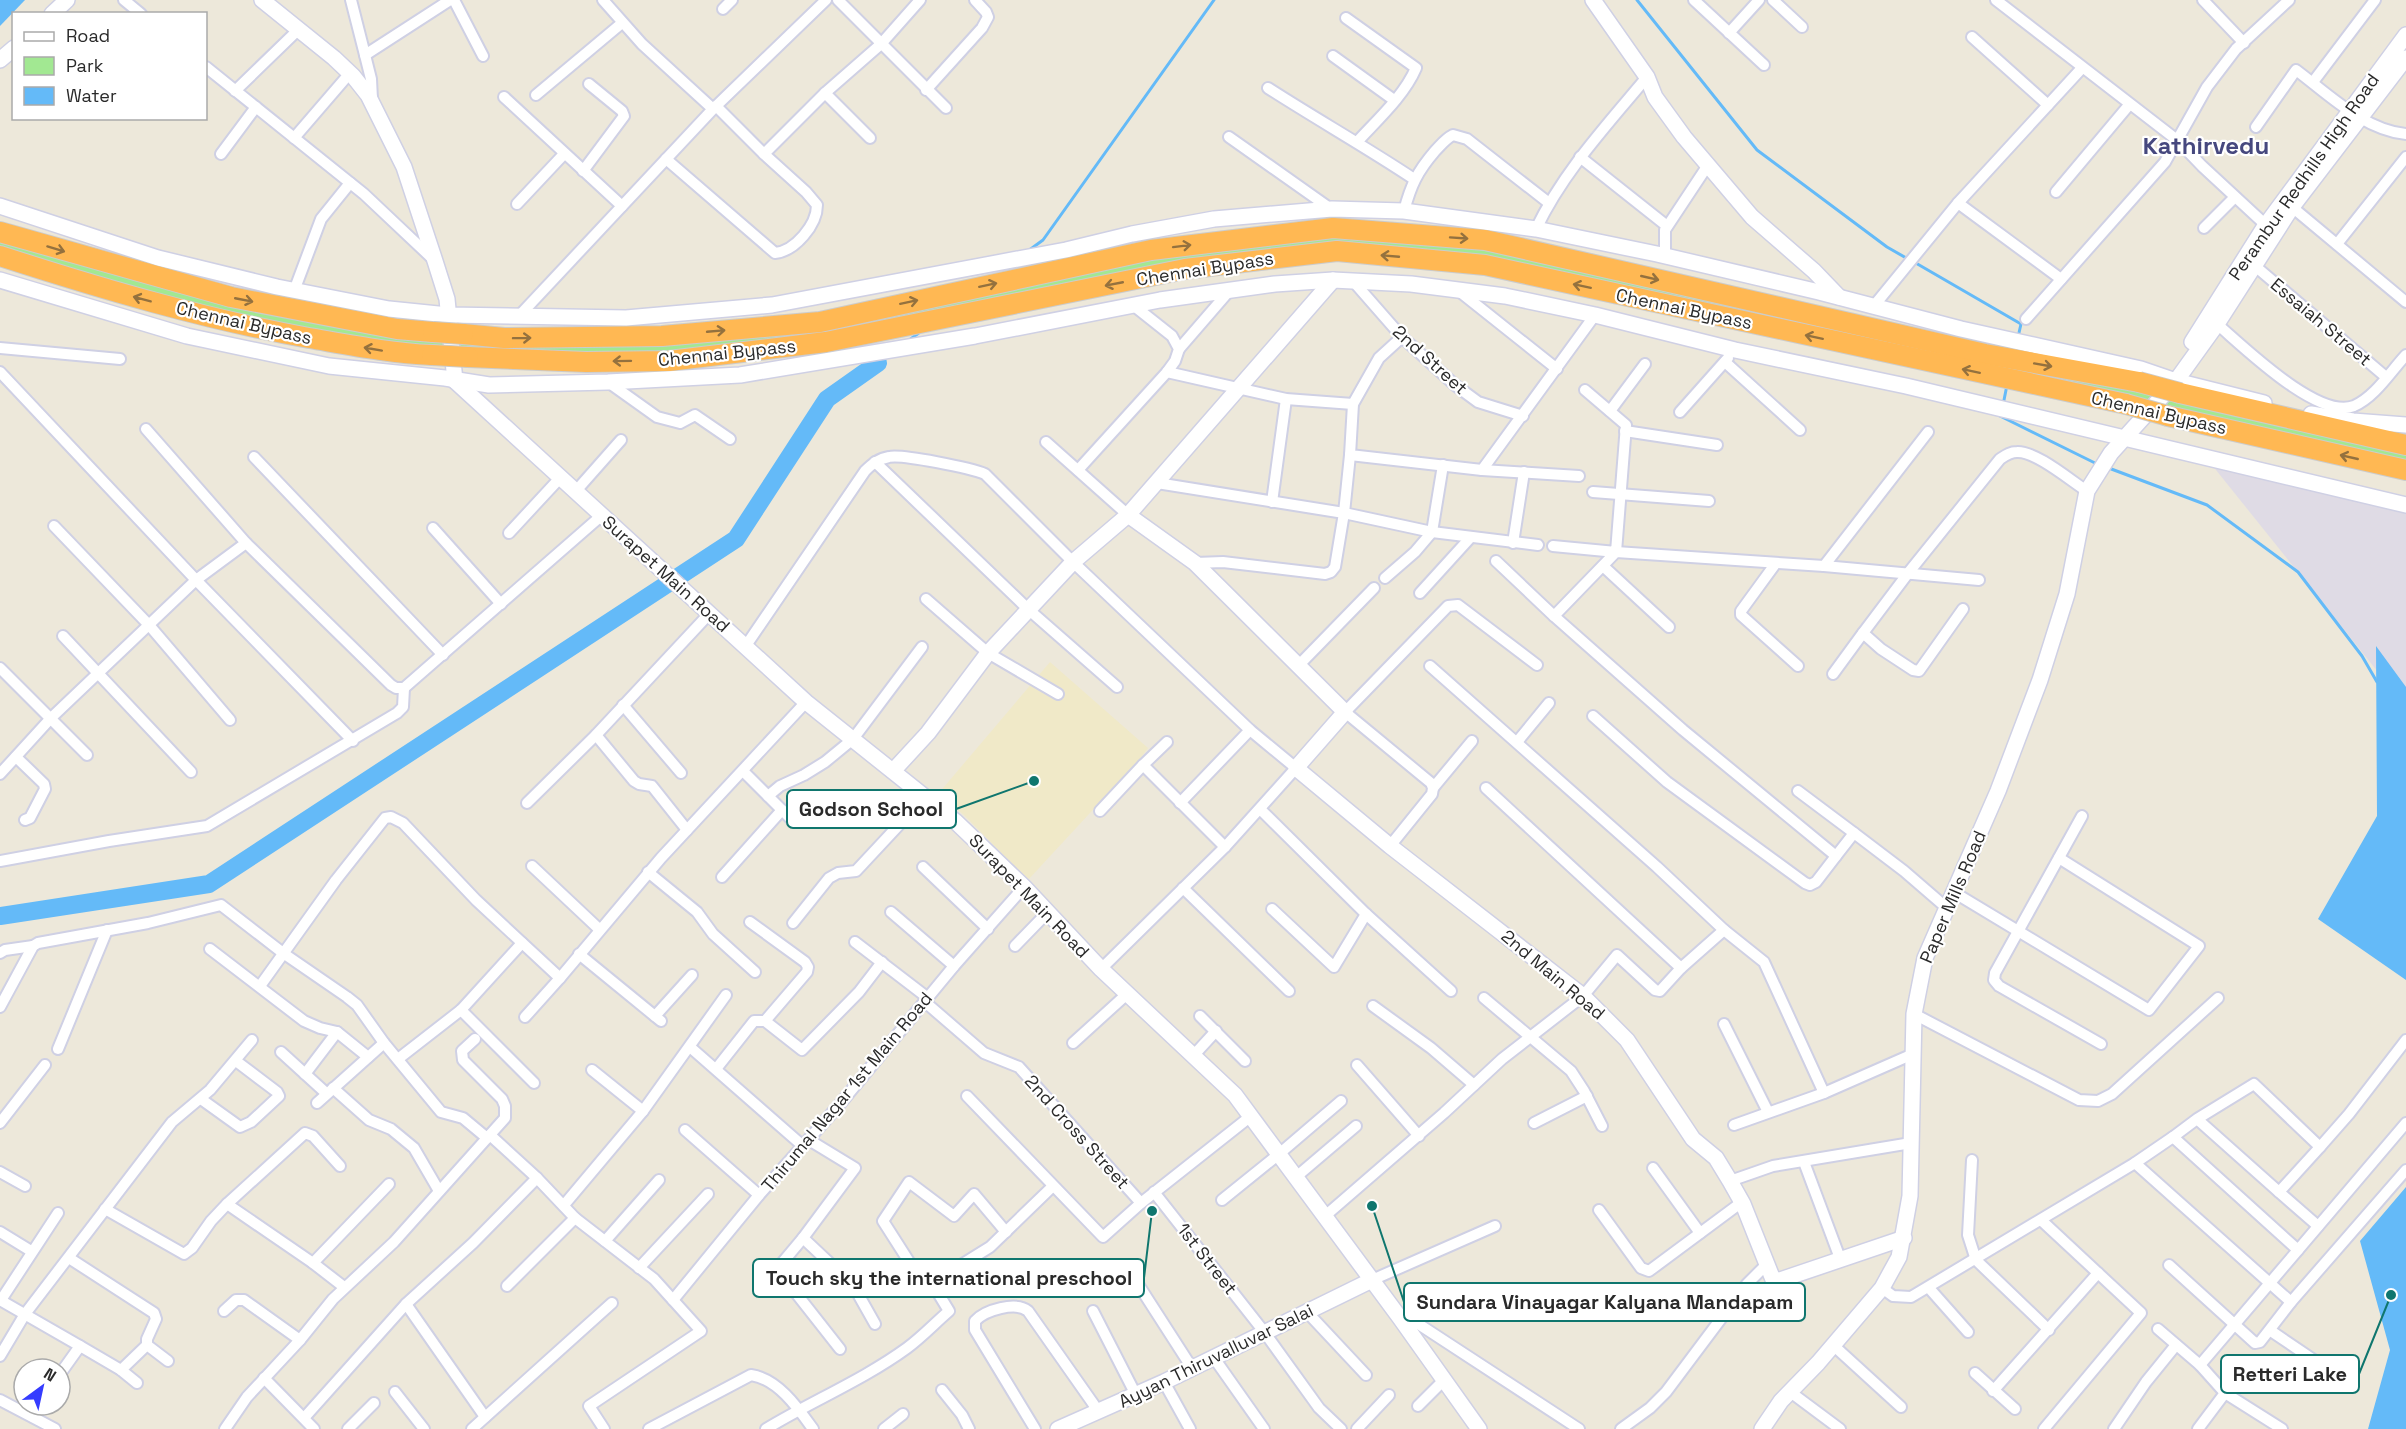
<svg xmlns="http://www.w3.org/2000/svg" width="2406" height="1429" viewBox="0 0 2406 1429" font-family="'Space Grotesk',sans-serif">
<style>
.industrial{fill:#dfdbe5}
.education{fill:#f0e9c8}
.green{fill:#a2e892}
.water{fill:#64baf8}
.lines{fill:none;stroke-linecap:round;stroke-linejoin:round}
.stream{stroke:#64baf8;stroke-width:3}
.river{stroke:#64baf8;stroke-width:18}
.street-casing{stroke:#cfd0e4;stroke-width:14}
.secondary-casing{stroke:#cfd0e4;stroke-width:18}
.highway-casing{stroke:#ccc;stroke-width:22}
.street{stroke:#fff;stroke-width:10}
.secondary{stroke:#fff;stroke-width:15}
.highway{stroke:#ffb853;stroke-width:20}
.highway-bridge-casing{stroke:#ccc;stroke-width:22;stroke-linecap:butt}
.highway-bridge{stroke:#ffb853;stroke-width:20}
.oneway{stroke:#94713e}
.labels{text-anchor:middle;stroke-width:4.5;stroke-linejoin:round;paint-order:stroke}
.street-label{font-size:18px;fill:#2a2a2a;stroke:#fff}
.district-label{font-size:24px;font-weight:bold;fill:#46487e;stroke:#fff}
.leader{fill:none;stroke:#0f766e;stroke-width:2}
.callout-dot{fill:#0f766e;stroke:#fff;stroke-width:2}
.callout{fill:#fff;stroke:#0f766e;stroke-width:2}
.callout-label{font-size:20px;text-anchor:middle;font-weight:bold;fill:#2a2a2a}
</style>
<rect width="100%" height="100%" fill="#ede8da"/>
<polygon class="industrial" points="2212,465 2406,513 2406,707"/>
<polygon class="education" points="1050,662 1148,748 1139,760 1028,880 964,815 938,794"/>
<polygon class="green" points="1331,232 1476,245 2131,388 2406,454 2406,463 2171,407 1340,247 857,331 677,354 392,349 168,300 0,251 0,237 356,328 679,338 1154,255"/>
<g class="water">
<polygon points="0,0 25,0 0,26"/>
<polygon points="2376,646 2406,687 2406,980 2318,919 2377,816"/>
<polygon points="2406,1187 2406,1429 2368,1429 2390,1350 2360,1241"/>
</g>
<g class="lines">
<g class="stream">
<polyline points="1637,0 1757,150 1887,247 1908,259"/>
<polyline points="1028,251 1043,240 1214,0"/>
<polyline points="1914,262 2021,324 2018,337"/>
<polyline points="908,341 920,332"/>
<polyline points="878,363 886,357"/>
<polyline points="2003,405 2007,385"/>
<polyline points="2001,414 2000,416 2097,464"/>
<polyline points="2106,467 2207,505 2298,572 2362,656 2377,682"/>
</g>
<polyline class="river" points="0,916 209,884 736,539 827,399 878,363"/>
<g class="street-casing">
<g id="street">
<polyline points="124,0 141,14"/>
<polyline points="351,0 365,55 450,0"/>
<polyline points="454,0 483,56"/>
<polyline points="603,0 642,44 713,109 826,0"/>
<polyline points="838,0 946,108"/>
<polyline points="1694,0 1764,65"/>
<polyline points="1773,0 1802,27"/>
<polyline points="1996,0 2177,140 2202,166 2269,228"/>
<polyline points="2203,0 2244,43"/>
<polyline points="723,9 732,0"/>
<path d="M1346,18L1416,68C1404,96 1377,120 1357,142"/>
<polyline points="1729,33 1759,0"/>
<polyline points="1972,37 2048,105"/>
<polyline points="365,55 371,79 372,99"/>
<polyline points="1333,56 1394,100"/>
<polyline points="206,67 364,194 434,260"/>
<polyline points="2313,82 2375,0"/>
<path d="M1268,88C1316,119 1366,147 1414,179"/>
<polyline points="926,90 982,28 988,17 986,12 975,0"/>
<polyline points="235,91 298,30"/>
<polyline points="825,93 870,138"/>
<polyline points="536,95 622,23"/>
<polyline points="504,97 622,206"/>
<polyline points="716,106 764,154 825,93 881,44 920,0"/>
<path d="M2256,127L2296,70C2328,94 2364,130 2406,134"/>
<polyline points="1229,137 1331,209"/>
<polyline points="294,138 350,73"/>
<polyline points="221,154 256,107"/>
<polyline points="1580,157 1667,226"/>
<path d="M666,159L775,253C795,251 817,225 817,205L806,192L764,154"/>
<polyline points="583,171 624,116 622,111 589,84"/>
<polyline points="2056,192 2129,105"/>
<polyline points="1958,203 2061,279"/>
<polyline points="517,204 564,154"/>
<polyline points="2292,207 2406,302"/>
<path d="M1404,211C1411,185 1417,172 1435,151C1441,145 1445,139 1453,135L1467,139L1549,203"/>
<polyline points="2204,228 2235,197"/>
<path d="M1536,229C1563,172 1607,125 1647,77"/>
<polyline points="2337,244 2406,157"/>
<polyline points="1665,256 1665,230 1708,165"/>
<polyline points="2255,266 2386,377"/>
<polyline points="1353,281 1402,337 1455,385 1478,402 1523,416"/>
<polyline points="294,291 321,219 350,183"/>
<polyline points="1459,291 1557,369"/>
<polyline points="1873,307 1958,203 2082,68"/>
<polyline points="519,316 713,109"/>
<polyline points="2026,319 2165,162 2207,87 2236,49 2289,0"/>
<path d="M2217,324C2244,347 2318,420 2354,406C2375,397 2391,371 2406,355"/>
<polyline points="1402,337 1379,358 1353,404 1350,455 1482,470 1595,315"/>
<polyline points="0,348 120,359"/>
<polyline points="1179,349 1230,290"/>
<polyline points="1725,362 1800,430"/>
<polyline points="0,372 196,580 353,741"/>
<polyline points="1167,372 1286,399 1353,404"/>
<polyline points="608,382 657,417 680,423 695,415 730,439"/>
<polyline points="1610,411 1645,364"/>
<polyline points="1680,412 1728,358"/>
<polyline points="146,429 246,543 391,685 396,688 404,688 601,516"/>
<polyline points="1625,431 1717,445"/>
<polyline points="1046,442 1128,515"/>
<polyline points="1350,455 1344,513 1432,532 1538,545"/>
<polyline points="254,457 443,655"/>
<polyline points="875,462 1028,609 1117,687"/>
<polyline points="1078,470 1167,372 1175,361 1179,349 1172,336 1133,305"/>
<polyline points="1482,470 1579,476"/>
<polyline points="1157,483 1344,513 1335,567 1331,572 1325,574 1223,562 1195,563"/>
<polyline points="575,492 621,440"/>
<polyline points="1593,492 1709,501"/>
<polyline points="1272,502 1286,399"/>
<polyline points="54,526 149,625 230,720"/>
<polyline points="433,528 501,604"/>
<polyline points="509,533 560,478"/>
<polyline points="1513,543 1524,472"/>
<polyline points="1553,546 1616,552 1626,425 1585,390"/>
<polyline points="1496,561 1554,616"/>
<polyline points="1776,563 1741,611 1741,615 1798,666"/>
<polyline points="1603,566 1669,627"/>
<polyline points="1824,566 1928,432"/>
<polyline points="1385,578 1415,552 1432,532 1443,465"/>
<polyline points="1420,593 1470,538"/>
<polyline points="926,599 988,653 1058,694"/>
<path d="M1963,609L1919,671L1913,670L1881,649L1863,633L1909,572L2000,459C2006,455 2010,452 2017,452C2036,451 2071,481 2087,491"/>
<polyline points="63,636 191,772"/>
<path d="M745,647L865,471C872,464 878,459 889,457C902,454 971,468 985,474L1073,562L1250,730L1296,768L1225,847L1101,969"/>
<polyline points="1298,666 1374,588"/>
<polyline points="1430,666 1657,867 1724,930 1764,962 1824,1093"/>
<polyline points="0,668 87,755"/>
<polyline points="1833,674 1863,633"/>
<polyline points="623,705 681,773"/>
<polyline points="1593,716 1667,782 1805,883 1810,885 1816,882 1836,856"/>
<polyline points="596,735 634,781 639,784 652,786 687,830"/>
<polyline points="1167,742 1143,765 1225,847"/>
<polyline points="1517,742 1549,703"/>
<polyline points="16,757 44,784 45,789 30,818 25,820"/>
<polyline points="743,771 794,822"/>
<polyline points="0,774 51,718 196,580 246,543"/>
<polyline points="1433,788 1472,741"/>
<polyline points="1486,788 1681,968 1724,930"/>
<polyline points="1798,791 1854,833 1836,856 1683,730 1554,616 1616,552 1824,566 1979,580"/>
<polyline points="768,796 780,786 804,775 825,762 853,739 922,647"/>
<polyline points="527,803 596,735 709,614"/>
<polyline points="1180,803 1250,730"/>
<polyline points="1260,809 1366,914 1451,991"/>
<polyline points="1100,811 1143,765"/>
<polyline points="2082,816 1995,973 1994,980 1999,986 2101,1044"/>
<polyline points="1854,833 1904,871 1948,909"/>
<polyline points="1390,846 1432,794 1433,788 1431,783 1345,712 1448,606 1458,605 1537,665"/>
<polyline points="0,861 109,841 207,826 397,713 403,707 404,688"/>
<polyline points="532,866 599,929"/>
<polyline points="923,867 988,929"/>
<polyline points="648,872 697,912 713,934 755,972"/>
<polyline points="722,877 782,810"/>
<polyline points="1183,888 1289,991"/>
<polyline points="1955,893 2149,1010 2199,946 2059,858"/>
<polyline points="1272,909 1334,967 1366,914"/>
<polyline points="891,912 954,966"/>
<polyline points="750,922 805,962 808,967 807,972 765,1021 802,1050 859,992 882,962"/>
<polyline points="793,923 829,878 838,873 856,871 925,797"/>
<polyline points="855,942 928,998"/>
<polyline points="1015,946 1047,913"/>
<polyline points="210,949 304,1021 320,1028 337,1032 368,1057"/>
<polyline points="0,953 5,950 33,946"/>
<polyline points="579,954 661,1021"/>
<polyline points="260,986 336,880 385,818 391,817 403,823 476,900 560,978"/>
<polyline points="1484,998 1571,1071 1584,1091 1602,1126"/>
<polyline points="925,1002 984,1053 1019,1067 1141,1203"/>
<polyline points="1373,1006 1431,1048 1474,1085"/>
<polyline points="0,1007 33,946 38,943 148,923 221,905 283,953 347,997 357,1005 384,1043 441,1112 463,1118 487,1138"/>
<polyline points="461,1010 534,1083"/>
<polyline points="1914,1014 2079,1100 2098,1101 2112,1094 2218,998"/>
<polyline points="655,1016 692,975"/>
<polyline points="1200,1016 1245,1061"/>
<polyline points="525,1017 560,978 661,858 806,702"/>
<polyline points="1724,1024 1768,1112"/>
<polyline points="1073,1043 1127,994"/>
<polyline points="690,1047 803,1146"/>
<polyline points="58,1049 107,930"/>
<polyline points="281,1052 326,1093"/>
<polyline points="1193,1056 1216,1031"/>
<polyline points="398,1059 461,1010 522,943"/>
<polyline points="1357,1065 1419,1136"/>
<polyline points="716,1069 754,1021 765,1021"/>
<polyline points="592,1070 643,1111"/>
<polyline points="305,1074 337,1032"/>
<polyline points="333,1088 369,1120 391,1129 414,1148 439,1191"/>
<polyline points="967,1096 1103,1237 1141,1203 1251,1116"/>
<polyline points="201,1099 240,1127 251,1122 279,1096 277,1092 236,1061"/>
<polyline points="317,1103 384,1043"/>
<polyline points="2197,1119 2254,1084 2320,1147 2279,1192 2197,1119 2173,1137 2298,1250 2406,1123"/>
<polyline points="0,1123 45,1065"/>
<polyline points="1534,1123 1587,1096"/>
<polyline points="1734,1125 1824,1093 1913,1054"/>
<polyline points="685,1130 759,1195"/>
<polyline points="490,1135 537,1178 575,1218 654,1279 701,1331 589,1406 604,1429"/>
<polyline points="2173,1137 2135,1163 2291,1302"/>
<polyline points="809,1140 855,1168 803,1238 853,1285 875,1324"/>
<polyline points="2320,1147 2349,1114 2406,1040"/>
<polyline points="1972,1160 1968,1235 1976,1260 2049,1330"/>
<polyline points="1804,1162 1841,1261"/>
<polyline points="1653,1168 1700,1233"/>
<polyline points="0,1172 25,1186"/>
<polyline points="1296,1177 1356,1126"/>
<polyline points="1730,1181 1773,1166 1911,1143"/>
<polyline points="1154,1192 1265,1333 1319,1408 1341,1429"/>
<polyline points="2279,1192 2318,1226"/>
<polyline points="1222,1200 1279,1154 1341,1101"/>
<polyline points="227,1204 313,1263 389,1184"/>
<polyline points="564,1205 643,1111 726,995"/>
<polyline points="105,1209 184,1254 192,1248 211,1221 227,1204 305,1133 313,1136 340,1166"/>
<polyline points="1599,1210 1641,1268 1649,1271 1742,1202"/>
<polyline points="1325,1216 1444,1113 1502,1059 1583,996 1617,955 1655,990 1660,991 1681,968"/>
<polyline points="2041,1220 2141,1313 2044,1429"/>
<polyline points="0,1232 31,1251"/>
<polyline points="803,1238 777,1269 840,1349"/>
<polyline points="605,1241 659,1180"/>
<polyline points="69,1258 154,1313 156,1319 147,1339 147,1345 168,1361"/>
<polyline points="313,1263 344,1287"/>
<polyline points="2169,1265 2255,1343 2260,1342 2291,1302 2406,1170"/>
<polyline points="639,1268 708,1194"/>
<polyline points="1372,1280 1495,1226"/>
<polyline points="1136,1281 1192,1368"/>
<polyline points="932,1283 922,1282 883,1221 909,1182 954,1216 974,1194 1006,1232"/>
<polyline points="932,1283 990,1247 1053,1186"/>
<polyline points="507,1286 575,1218"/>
<polyline points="1882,1288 1893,1296 1911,1297 2135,1163"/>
<polyline points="1929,1288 1968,1332"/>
<polyline points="0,1300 80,1346"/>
<polyline points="1,1300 58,1213"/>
<polyline points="673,1300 759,1195 840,1104 954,966 1024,887"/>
<polyline points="406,1304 485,1417"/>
<polyline points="224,1311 236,1300 244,1300 300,1340"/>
<polyline points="1093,1311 1136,1395"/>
<polyline points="1307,1312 1366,1375"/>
<polyline points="1401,1318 1420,1325 1579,1429"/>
<polyline points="2158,1329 2200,1365 2298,1250"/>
<polyline points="2271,1331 2330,1371"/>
<polyline points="1833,1345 1901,1407"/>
<polyline points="0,1356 25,1314 172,1122 210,1090 252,1040"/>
<polyline points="1214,1358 1264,1429"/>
<polyline points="121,1370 147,1345"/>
<polyline points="1975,1373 2015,1409"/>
<polyline points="60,1374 80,1346 121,1370 137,1383"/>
<polyline points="264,1378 314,1429"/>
<polyline points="1164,1382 1190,1429"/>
<polyline points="942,1390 962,1415 969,1429"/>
<polyline points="1789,1391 1840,1429"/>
<polyline points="1993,1391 2098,1273"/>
<polyline points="395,1392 424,1429"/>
<polyline points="2225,1393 2282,1429"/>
<polyline points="0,1400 55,1429"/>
<polyline points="1418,1406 1444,1380"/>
<polyline points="33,1417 40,1405"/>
<polyline points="304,1418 406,1304 473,1243 537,1178"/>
<polyline points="225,1429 247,1397 300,1340 333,1299 394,1242 505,1118 505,1106 502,1099 463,1060 462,1051 475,1039"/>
<polyline points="348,1429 374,1403"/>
<polyline points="472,1429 612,1303"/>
<path d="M649,1429L751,1375C778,1379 798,1408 813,1429"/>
<path d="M766,1429C812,1401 863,1380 907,1348C922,1337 935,1323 949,1311L932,1283"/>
<polyline points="884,1429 903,1414"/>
<path d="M1035,1429L975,1330V1321C985,1310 1016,1301 1028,1311L1099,1412"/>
<polyline points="1357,1429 1389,1395"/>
<polyline points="1621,1429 1650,1408 1666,1392 1747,1284 1767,1264"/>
<polyline points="2114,1429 2146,1382 2176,1345"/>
<polyline points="2198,1429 2225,1393 2200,1365"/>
</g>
</g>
<g class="secondary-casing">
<g id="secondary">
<polyline points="262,0 334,58 353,76 368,95 404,167 435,261 447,299 455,381"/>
<polyline points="1593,0 1647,77 1655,97 1684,137 1752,217 1814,271 1839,297"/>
<polyline points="52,14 67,0"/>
<polyline points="0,60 14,48"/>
<polyline points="0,206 158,258 277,287 389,309 448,315 626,318 772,305 1066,250 1132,234 1214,219 1332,209 1404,211 1536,229 1657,254 1819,292 1961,329 2141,369 2176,381 2264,403"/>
<polyline points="0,280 187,336 329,366 445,378 489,385 608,382 740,375 975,336 1160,300 1275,284 1333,280 1411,284 1505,296 1595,315 1735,350 1906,386 2406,505"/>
<polyline points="2192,342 2265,226 2406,35"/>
<polyline points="455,381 806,702 955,821 1024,887 1101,969 1235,1095 1400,1318 1479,1429"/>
<polyline points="2311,414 2353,421 2406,425"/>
<polyline points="1128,515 1195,563 1345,712 1296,768 1390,846 1583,996 1627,1040 1693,1139 1716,1158 1730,1181 1743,1204 1774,1282 1904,1238"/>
<polyline points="893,771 928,733 988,653 1073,562 1128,515 1333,280"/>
<polyline points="1058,1429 1164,1382 1372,1280"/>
<polyline points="1762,1429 1781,1401 1818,1363 1882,1288 1899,1257 1910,1196 1914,1014 1925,958 1998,791 2040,680 2067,594 2087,491 2111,453 2176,381 2217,324 2292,207 2406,58"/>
</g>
</g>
<g class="highway-casing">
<g id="highway">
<polyline points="0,232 231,297 397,329 433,332"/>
<path d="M0,256C102,289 204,319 309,338C350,345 390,353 432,355"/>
<polyline points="463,334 504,338 662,336 820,322 1151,250 1333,228 1485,240 1985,354 2139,382"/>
<polyline points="468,357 586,362 669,361 826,342 1185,269 1337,251 1485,265 2126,404"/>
<polyline points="2180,393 2406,445"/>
<polyline points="2168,416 2406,470"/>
</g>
</g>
<use href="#street" class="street"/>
<use href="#secondary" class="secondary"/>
<use href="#highway" class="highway"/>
<g class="highway-bridge-casing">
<g id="highway-bridge">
<polyline points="433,332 463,334"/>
<polyline points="432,355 468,357"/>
<polyline points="2139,382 2180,393"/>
<polyline points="2126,404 2168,416"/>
</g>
</g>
<use href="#highway-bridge" class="highway-bridge"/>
</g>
<defs><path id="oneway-shaft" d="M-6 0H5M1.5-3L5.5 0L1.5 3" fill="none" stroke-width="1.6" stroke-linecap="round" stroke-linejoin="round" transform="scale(1.5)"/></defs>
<g class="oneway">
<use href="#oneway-shaft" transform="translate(1459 238) rotate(4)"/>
<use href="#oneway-shaft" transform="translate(1182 246) rotate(-7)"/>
<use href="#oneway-shaft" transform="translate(56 249) rotate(17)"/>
<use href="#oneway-shaft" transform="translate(1390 256) rotate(-175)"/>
<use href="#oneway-shaft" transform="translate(1650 278) rotate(13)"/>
<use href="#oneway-shaft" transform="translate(1114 284) rotate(169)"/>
<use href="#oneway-shaft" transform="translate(988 285) rotate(-12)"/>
<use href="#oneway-shaft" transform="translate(1582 286) rotate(-168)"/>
<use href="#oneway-shaft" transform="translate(142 299) rotate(-165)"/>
<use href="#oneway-shaft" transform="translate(244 300) rotate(11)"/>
<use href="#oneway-shaft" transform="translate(909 302) rotate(-12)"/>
<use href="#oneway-shaft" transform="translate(716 331) rotate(-5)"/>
<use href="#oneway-shaft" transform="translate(1814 337) rotate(-168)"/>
<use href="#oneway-shaft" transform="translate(522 338) rotate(-1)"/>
<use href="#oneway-shaft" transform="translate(373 349) rotate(-170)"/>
<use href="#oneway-shaft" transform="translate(622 361) rotate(179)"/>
<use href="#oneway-shaft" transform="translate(2043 365) rotate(10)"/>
<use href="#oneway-shaft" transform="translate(1971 371) rotate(-168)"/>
<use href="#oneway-shaft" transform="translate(2349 457) rotate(-167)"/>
</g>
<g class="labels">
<g class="street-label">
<text transform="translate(2304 177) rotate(-55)" y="6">Perambur Redhills High Road</text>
<text transform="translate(1205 269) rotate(-9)" y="6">Chennai Bypass</text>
<text transform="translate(1684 309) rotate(12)" y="6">Chennai Bypass</text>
<text transform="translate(2321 322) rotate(40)" y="6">Essaiah Street</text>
<text transform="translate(244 323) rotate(13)" y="6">Chennai Bypass</text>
<text transform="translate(727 353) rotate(-6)" y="6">Chennai Bypass</text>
<text transform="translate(1430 360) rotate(42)" y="6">2nd Street</text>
<text transform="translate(2159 413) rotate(13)" y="6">Chennai Bypass</text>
<text transform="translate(666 574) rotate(42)" y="6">Surapet Main Road</text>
<text transform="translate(1029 896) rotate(46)" y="6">Surapet Main Road</text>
<text transform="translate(1953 897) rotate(-67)" y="6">Paper Mills Road</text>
<text transform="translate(1553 975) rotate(40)" y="6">2nd Main Road</text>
<text transform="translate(847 1092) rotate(-50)" y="6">Thirumal Nagar 1st Main Road</text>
<text transform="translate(1077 1132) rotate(48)" y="6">2nd Cross Street</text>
<text transform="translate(1207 1259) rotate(52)" y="6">1st Street</text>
<text transform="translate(1216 1356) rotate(-26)" y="6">Ayyan Thiruvalluvar Salai</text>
</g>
<g class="district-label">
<text x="2206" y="154">Kathirvedu</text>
</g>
</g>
<path class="leader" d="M1034 781L956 809M1152 1211L1144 1278M1372 1206L1404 1302M2391 1295L2359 1374"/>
<g class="callout-dot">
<circle cx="1034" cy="781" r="6"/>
<circle cx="1152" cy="1211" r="6"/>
<circle cx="1372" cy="1206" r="6"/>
<circle cx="2391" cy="1295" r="6"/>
</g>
<g class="callout">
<rect x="787" y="790" width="169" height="38" rx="6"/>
<rect x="753" y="1259" width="391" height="38" rx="6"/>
<rect x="1404" y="1283" width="401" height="38" rx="6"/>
<rect x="2221" y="1355" width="138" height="38" rx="6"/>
</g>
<g class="callout-label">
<text x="871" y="816">Godson School</text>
<text x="949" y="1285">Touch sky the international preschool</text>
<text x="1605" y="1309">Sundara Vinayagar Kalyana Mandapam</text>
<text x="2290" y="1381">Retteri Lake</text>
</g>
<rect x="12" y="12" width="195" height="108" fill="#ffffff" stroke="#aaaaaa" stroke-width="1.5"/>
<rect x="24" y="32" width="30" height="9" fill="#ffffff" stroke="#aaaaaa" stroke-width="1.5"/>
<text x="66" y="42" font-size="18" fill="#2a2a2a">Road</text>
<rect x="24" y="57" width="30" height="18" fill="#a2e892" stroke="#aaaaaa" stroke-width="1.5"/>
<text x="66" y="72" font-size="18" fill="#2a2a2a">Park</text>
<rect x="24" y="87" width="30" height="18" fill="#64baf8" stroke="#aaaaaa" stroke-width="1.5"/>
<text x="66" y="102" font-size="18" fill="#2a2a2a">Water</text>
<g transform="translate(42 1387) rotate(33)"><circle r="28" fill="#ffffff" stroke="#aaaaaa" stroke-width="1.5"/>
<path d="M0-4.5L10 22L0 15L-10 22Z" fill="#353cff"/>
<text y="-9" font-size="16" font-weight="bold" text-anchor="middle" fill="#2a2a2a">N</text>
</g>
</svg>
